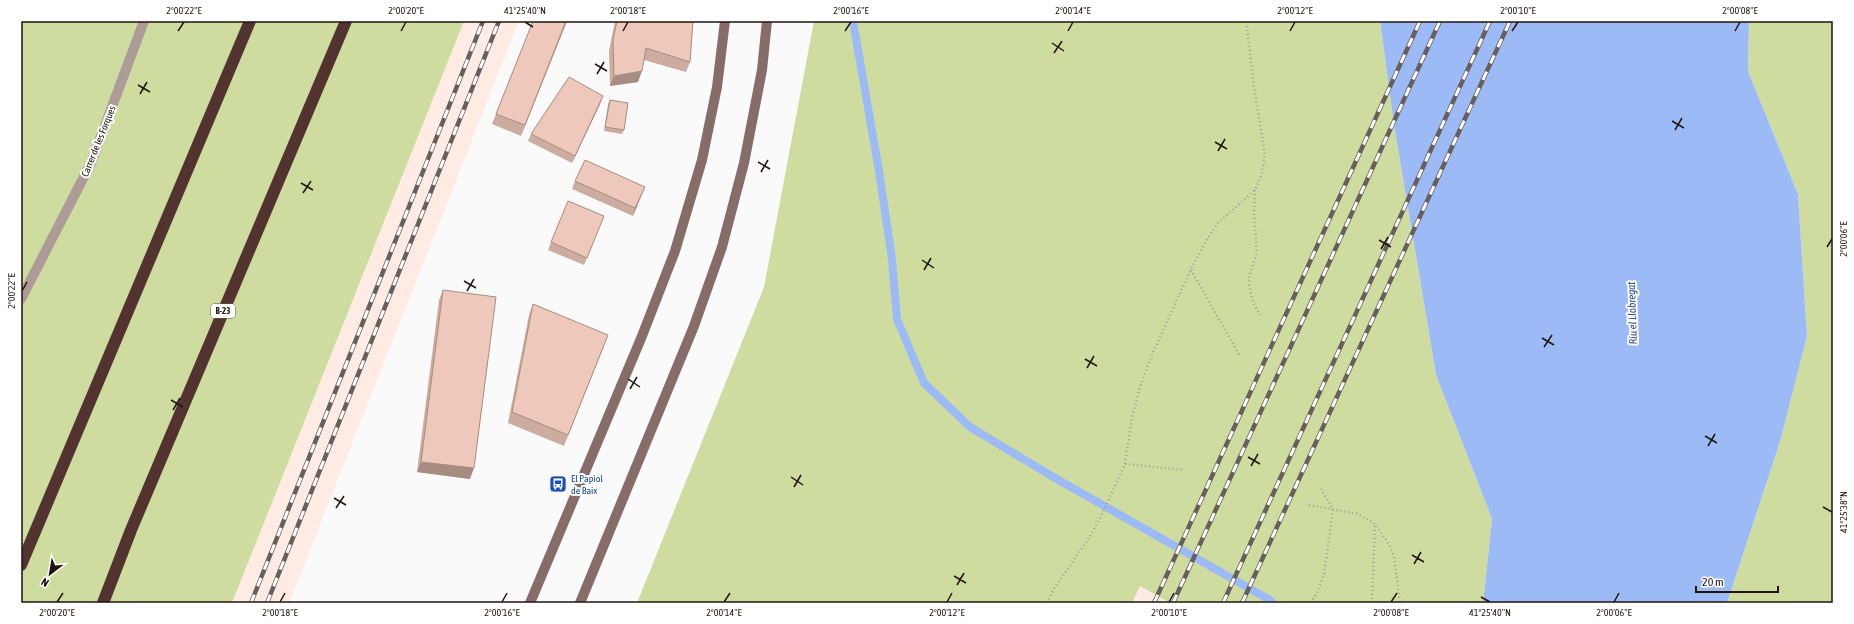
<svg xmlns="http://www.w3.org/2000/svg" width="1854" height="624" viewBox="0 0 1854 624" font-family="'Asap Condensed',sans-serif">
<style>
.built{fill:#feebe4}
.green{fill:#cfdca0}
.water{fill:#9cbbf6}
.lines{fill:none;stroke-linecap:round;stroke-linejoin:round}
.stream{stroke:#9cbbf6;stroke-width:8}
.path{stroke:#a39e9c;stroke-width:2.5;stroke-dasharray:1 3;stroke-linecap:butt}
.street{stroke:#ad9b98;stroke-width:10}
.secondary{stroke:#876d6a;stroke-width:10}
.highway{stroke:#53332f;stroke-width:12}
.rail-casing{stroke:#675f5b;stroke-width:4.5}
.rail{stroke:#fff;stroke-width:3;stroke-dasharray:9;stroke-linecap:butt}
.wall{fill:#cdaca0}
.shaded-wall{fill:#a78c82}
.building{fill:#eec8ba;stroke:#a78c82}
.ticks{fill:none;stroke:#21140f;stroke-width:1.5}
.labels{text-anchor:middle;stroke-width:4;stroke-linejoin:round;paint-order:stroke}
.shield{fill:#fff;stroke:#645a57;stroke-width:1}
.shield-label{font-size:9px;font-weight:bold;fill:#21140f}
.street-label{font-size:10px;fill:#21140f;stroke:#fff}
.transit-label{font-size:10px;fill:#164399;stroke:#fff;text-anchor:start}
.water-label{font-size:11px;font-style:italic;fill:#294a8f;stroke:#fff}
.neatline{fill:none;stroke:#21140f;stroke-width:1.5}
.ticks-label{font-size:10px;text-anchor:middle;fill:#21140f}
</style>
<rect width="100%" height="100%" fill="#fafafa"/>
<g class="built">
<polygon points="464,21 519,21 289,603 232,603"/>
<polygon points="1140,586 1170,603 1132,603"/>
</g>
<g class="green">
<polygon points="21,21 464,21 232,603 21,603"/>
<polygon points="814,21 1380,21 1394,125 1436,375 1492,519 1483,603 1170,603 1140,586 1132,603 637,603 764,287"/>
<polygon points="1749,21 1833,21 1833,603 1727,603 1780,442 1807,336 1798,194 1748,71"/>
</g>
<polygon class="water" points="1380,21 1749,21 1748,71 1798,194 1807,336 1780,442 1727,603 1483,603 1492,519 1436,375 1394,125"/>
<g class="lines">
<polyline class="stream" points="853,21 879,171 892,259 897,319 924,383 970,427 1055,478 1270,600 1273,603"/>
<g class="path">
<polyline points="1255,190 1254,216 1257,252 1249,277 1249,285 1253,302 1260,315"/>
<polyline points="1191,270 1240,356"/>
<polyline points="1125,464 1185,470"/>
<polyline points="1309,505 1358,514 1375,524 1387,541 1394,556 1400,603"/>
<polyline points="1047,603 1053,590 1088,540 1100,518 1125,464 1132,417 1140,387 1151,357 1191,269 1206,241 1218,223 1255,190 1261,176 1265,155 1254,87 1246,21"/>
<polyline points="1311,603 1318,591 1324,574 1333,509 1320,487"/>
<polyline points="1372,603 1375,524"/>
</g>
<polyline class="street" points="21,299 91,163 144,21"/>
<g class="secondary">
<polyline points="530,603 642,336 675,251 702,160 717,87 725,21"/>
<polyline points="580,603 694,326 722,247 744,163 762,70 767,21"/>
</g>
<g class="highway">
<polyline points="21,565 250,21"/>
<polyline points="103,603 131,530 346,21"/>
</g>
<g class="rail-casing">
<g id="rail">
<polyline points="251,603 483,21"/>
<polyline points="267,603 499,21"/>
<polyline points="1154,603 1420,21"/>
<polyline points="1173,603 1440,21"/>
<polyline points="1223,603 1490,21"/>
<polyline points="1242,603 1510,21"/>
</g>
</g>
<use href="#rail" class="rail"/>
</g>
<g class="wall">
<polygon points="567,21 521,136 492,124 496,114"/>
<polygon points="615,21 693,21 690,62 686,72 644,60 638,82 610,86 609,51"/>
<polygon points="610,100 624,130 622,134 604,131 608,104"/>
<polygon points="600,104 572,163 528,141 531,134"/>
<polygon points="575,181 642,194 633,216 572,189"/>
<polygon points="604,216 584,265 548,250 551,242"/>
<polygon points="443,290 470,479 417,472 439,300"/>
<polygon points="533,304 604,346 564,446 508,423 529,315"/>
</g>
<g class="shaded-wall">
<polygon points="566,21 567,21 521,136 525,125"/>
<polygon points="642,71 638,82 610,86 614,76"/>
<polygon points="603,96 600,104 572,163 575,156"/>
<polygon points="645,187 642,194 633,216 635,208"/>
<polygon points="421,462 474,468 470,479 417,472"/>
</g>
<g class="building">
<polygon points="533,21 566,21 525,125 496,114"/>
<polygon points="617,21 693,21 690,62 646,48 642,71 614,76 613,40"/>
<polygon points="569,77 603,96 575,156 531,134"/>
<polygon points="610,100 628,103 624,130 605,127"/>
<polygon points="585,160 645,187 635,208 575,181"/>
<polygon points="568,201 604,216 587,258 551,242"/>
<polygon points="443,290 496,297 474,468 421,462"/>
<polygon points="533,304 608,335 568,435 512,412"/>
</g>
<path class="ticks" d="M525,22L533,27M178,31L184,22M401,31L406,22M623,31L628,22M845,31L851,22M1068,31L1073,22M1290,31L1295,22M1512,31L1518,22M1735,31L1740,22M1052,43L1064,51M1054,53L1062,41M595,64L607,71M597,74L604,62M138,85L150,92M140,94L147,82M1672,121L1684,128M1675,130L1682,118M1215,142L1227,149M1218,151L1225,139M758,162L770,169M761,172L768,160M301,183L313,190M303,193L311,181M1379,240L1391,247M1827,247L1832,239M1381,249L1388,237M922,260L934,268M924,270L931,258M464,281L476,288M22,291L27,282M467,291L474,279M1542,338L1554,345M1544,347L1552,335M1085,359L1097,366M1087,368L1094,356M628,379L640,387M630,389L637,377M171,400L183,407M173,410L180,398M1705,436L1717,443M1708,446L1715,434M1248,457L1260,464M1251,466L1258,454M791,477L803,485M794,487L801,475M334,498L346,505M1823,507L1832,512M336,508L344,496M1412,555L1424,562M1414,564L1421,552M954,576L966,583M957,585L964,573M1481,597L1490,602M57,602L63,593M280,602L285,593M502,602L507,593M724,602L730,593M947,602L952,593M1169,602L1174,593M1391,602L1397,593M1614,602L1619,593"/>
<defs>
<g id="bus-square" transform="scale(0.9)"><rect x="-9" y="-9" width="18" height="18" rx="4" fill="#1a4fb4" stroke="#fff"/><path d="M-5-6H5V4H4V6H2V4H-2V6H-4V4H-5ZM-3.5-4V0h7V-4ZM-3.5 1.2v1.5H-2V1.2ZM2 1.2v1.5H3.5V1.2Z" fill="#fff"/></g>
</defs>
<g fill-rule="evenodd">
<use href="#bus-square" x="558" y="484"/>
</g>
<g class="labels">
<rect class="shield" x="211" y="304" width="24" height="14" rx="3"/>
<g class="shield-label">
<text x="223" y="314">B-23</text>
</g>
<g class="street-label">
<text transform="translate(98 141) rotate(-68)" y="4">Carrer de les Forques</text>
</g>
<g class="transit-label">
<text x="571" y="482">El Papiol<tspan x="571" dy="12">de Baix</tspan></text>
</g>
<g class="water-label">
<text transform="translate(1632 313) rotate(-92)" y="4">Riu el Llobregat</text>
</g>
</g>
<rect width="1854" height="624" fill="none" stroke="#ffffff" stroke-width="44"/>
<g transform="translate(50 574) rotate(211)" stroke="#ffffff" stroke-width="3" paint-order="stroke">
<path d="M0-3L7 15L0 10L-7 15Z" fill="#21140f"/>
<text y="-6" font-size="11" font-weight="bold" text-anchor="middle" fill="#21140f">N</text>
</g>
<path d="M1696 586v6h82v-6" fill="none" stroke="#21140f" stroke-width="2"/>
<text x="1702" y="586" font-size="12" fill="#21140f" stroke="#ffffff" stroke-width="3" paint-order="stroke">20 m</text>
<rect x="22" y="22" width="1810" height="580" class="neatline"/>
<g class="ticks-label">
<text x="184" y="14">2°00'22"E</text>
<text x="406" y="14">2°00'20"E</text>
<text x="525" y="14">41°25'40"N</text>
<text x="628" y="14">2°00'18"E</text>
<text x="851" y="14">2°00'16"E</text>
<text x="1073" y="14">2°00'14"E</text>
<text x="1295" y="14">2°00'12"E</text>
<text x="1518" y="14">2°00'10"E</text>
<text x="1740" y="14">2°00'08"E</text>
<text transform="translate(1843 239) rotate(-90)" y="4">2°00'06"E</text>
<text transform="translate(11 291) rotate(-90)" y="4">2°00'22"E</text>
<text transform="translate(1843 512) rotate(-90)" y="4">41°25'38"N</text>
<text x="57" y="616">2°00'20"E</text>
<text x="280" y="616">2°00'18"E</text>
<text x="502" y="616">2°00'16"E</text>
<text x="724" y="616">2°00'14"E</text>
<text x="947" y="616">2°00'12"E</text>
<text x="1169" y="616">2°00'10"E</text>
<text x="1391" y="616">2°00'08"E</text>
<text x="1490" y="616">41°25'40"N</text>
<text x="1614" y="616">2°00'06"E</text>
</g>
</svg>
